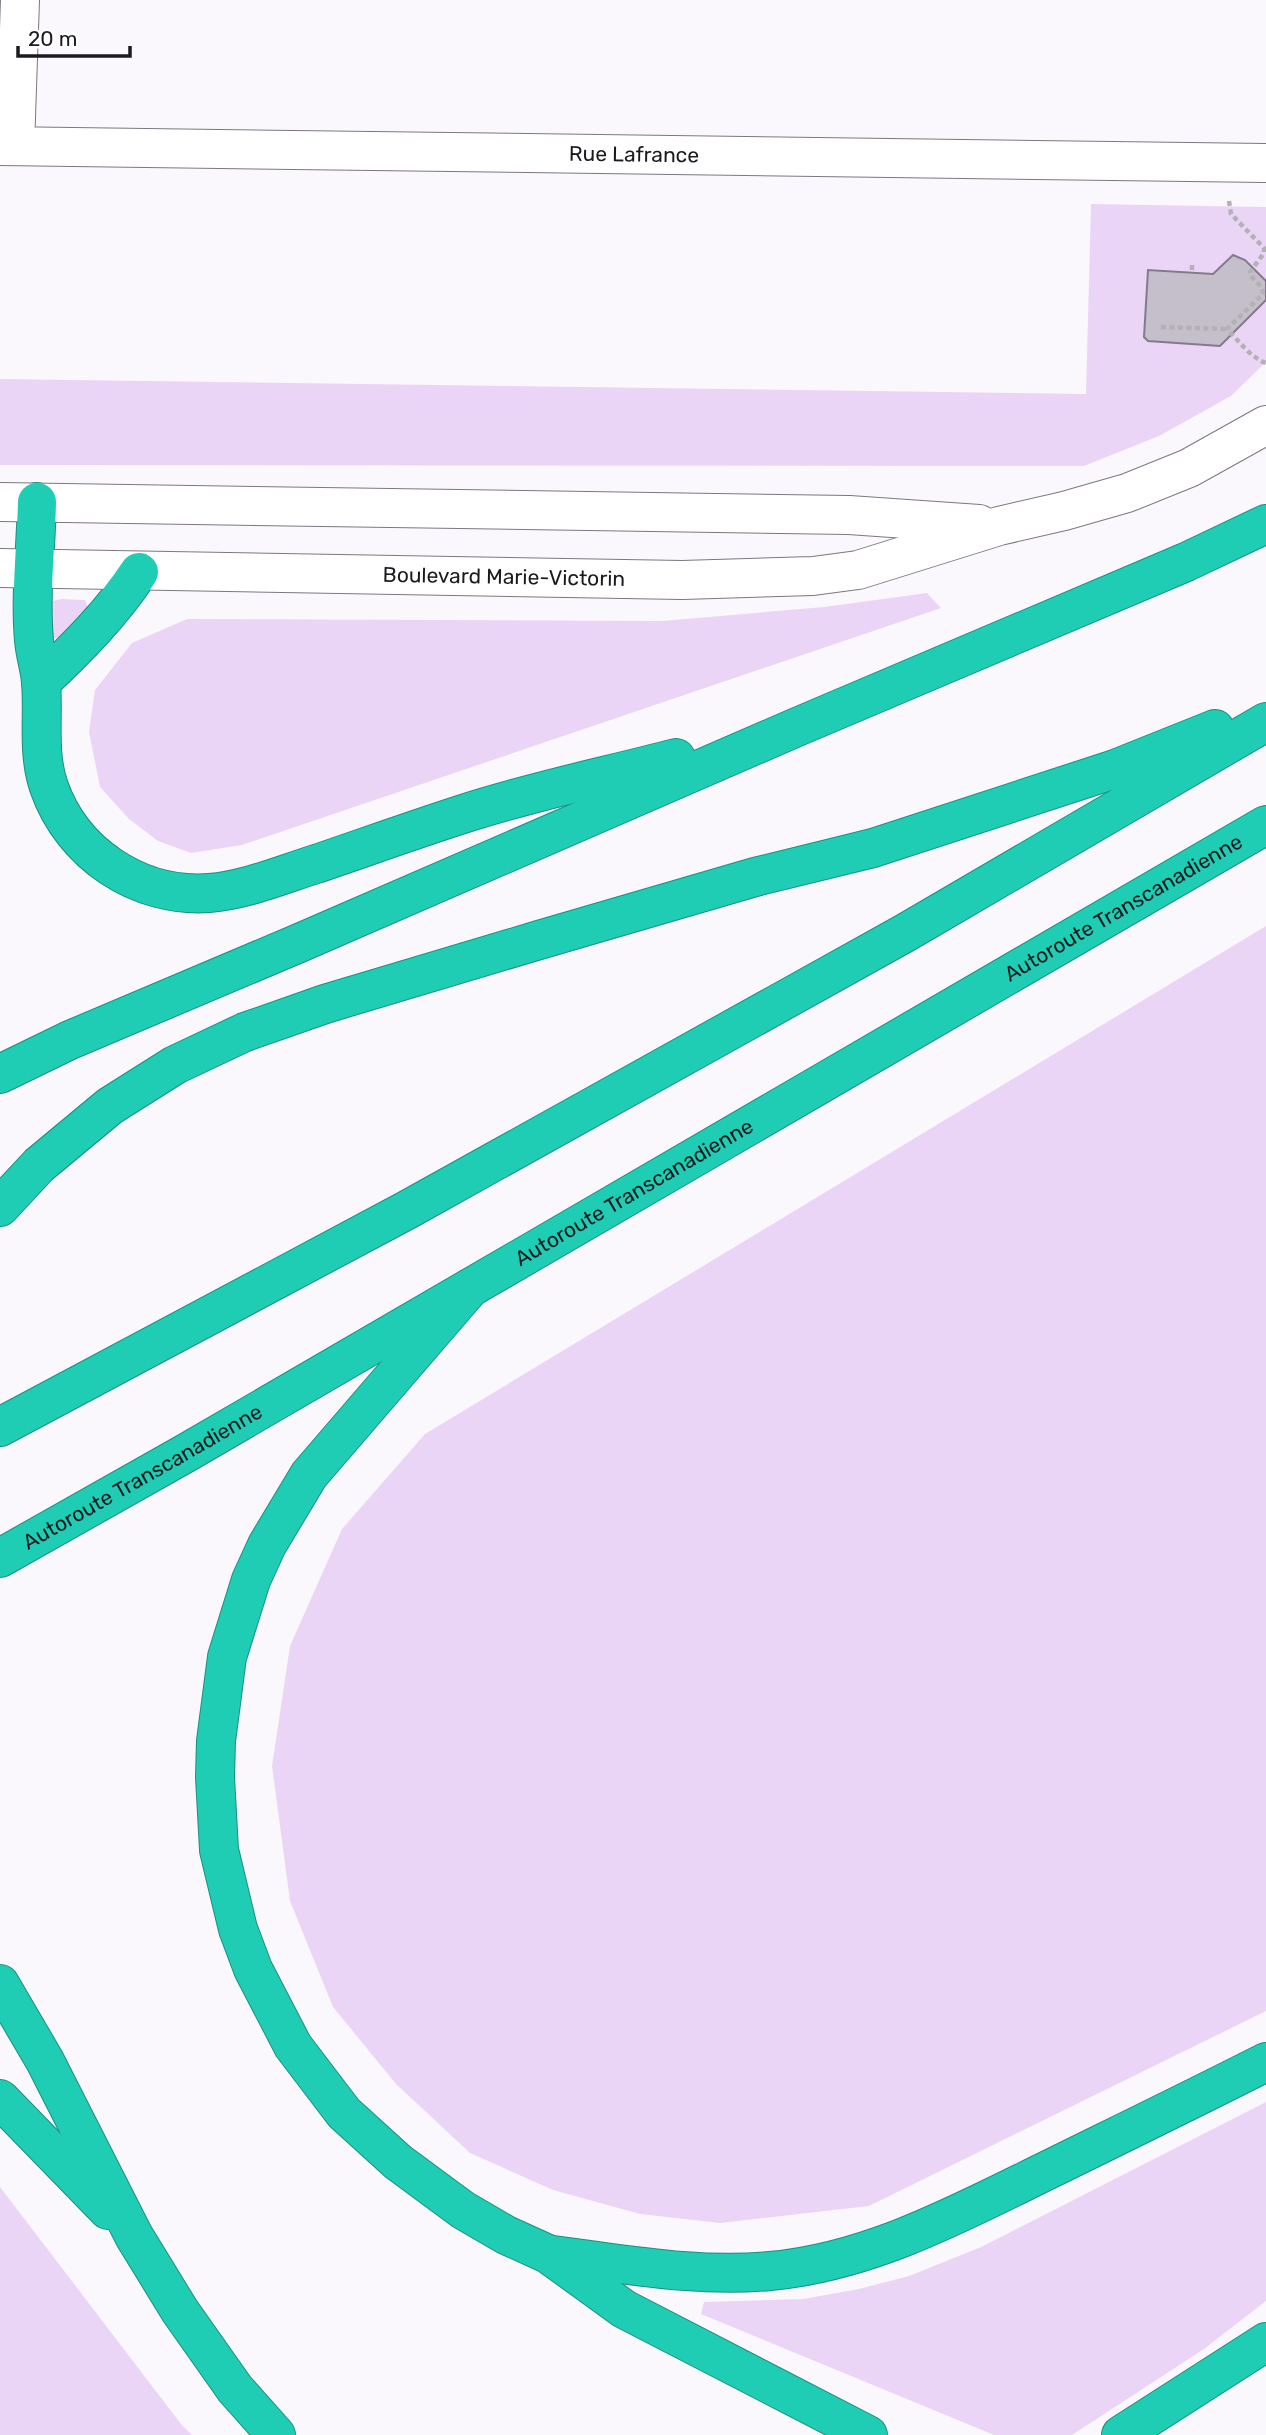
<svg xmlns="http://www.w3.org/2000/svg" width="1266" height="2435" viewBox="0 0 1266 2435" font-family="Rubik,sans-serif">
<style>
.green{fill:#ead5f7}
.building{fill:#c5becb;stroke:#837c88;stroke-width:2}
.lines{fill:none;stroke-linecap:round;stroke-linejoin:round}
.minor-casing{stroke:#7d7681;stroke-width:40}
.highway-casing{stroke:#1e8e80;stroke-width:40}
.path{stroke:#b4b1b6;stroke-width:4.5;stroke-dasharray:5 3.5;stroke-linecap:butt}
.minor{stroke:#fff;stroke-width:38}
.highway{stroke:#1fcdb4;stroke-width:38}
.labels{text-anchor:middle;stroke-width:6;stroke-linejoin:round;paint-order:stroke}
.street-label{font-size:21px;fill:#1d1a1f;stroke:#fff}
</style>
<rect width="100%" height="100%" fill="#fbf8fd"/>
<g class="green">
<polygon points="1091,204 1266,207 1266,362 1231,396 1159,436 1084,466 0,465 0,379 1086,394"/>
<polygon points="927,593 941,608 242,845 191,853 158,841 129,819 100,787 89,732 95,690 132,643 187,619 662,621 824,607"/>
<polygon points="62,599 85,600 88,608 60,639 49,637 49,604 52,601"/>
<polygon points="1266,926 1266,2011 869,2206 720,2223 640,2214 553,2190 470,2153 396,2084 333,2007 290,1901 272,1766 290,1646 342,1529 425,1434"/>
<polygon points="1266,2102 1266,2301 1204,2349 1072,2435 994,2435 701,2314 704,2302 803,2299 859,2289 909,2276 981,2247"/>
<polygon points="0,2187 181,2424 192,2435 0,2435"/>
</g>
<polygon class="building" points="1233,255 1245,260 1266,281 1266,300 1220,346 1148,341 1144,337 1148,270 1213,274"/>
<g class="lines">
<g class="minor-casing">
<g id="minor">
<path id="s1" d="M0,146L1266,163"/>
<polyline points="15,146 20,0"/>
<polyline points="0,502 849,515 979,524"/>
<path id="s2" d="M0,568L682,580L813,576L858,570L999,526L1064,511L1127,493L1189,468L1266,425"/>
</g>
</g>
<g class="highway-casing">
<g id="highway">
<path d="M37,502C36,547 30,595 34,640C35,654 40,668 41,682C44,716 37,753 49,787C72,853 138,898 209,893C246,890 281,875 316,864C366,847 416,829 466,813C534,791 607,776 676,758"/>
<path d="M41,682C77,648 112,613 139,572"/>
<polyline points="0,1074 70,1040 297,944 797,727 1186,562 1266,524"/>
<polyline points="0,1207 39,1165 110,1106 175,1065 245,1032 325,1004 539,940 755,877 873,848 1115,769 1215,729"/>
<polyline points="470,1288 309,1475 267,1545 251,1580 227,1657 216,1741 215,1777 219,1850 238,1929 253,1969 293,2046 344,2113 398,2162 463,2210 506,2235 548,2254 624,2309 868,2435"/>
<polyline points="0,1427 407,1210 905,933 1266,722"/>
<path id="s3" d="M0,1558L186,1453L1266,825"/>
<polyline points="0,1984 45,2061 134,2236 180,2311 235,2389 276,2435"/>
<polyline points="0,2099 108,2210"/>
<path d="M553,2255C625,2264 698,2278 770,2271C871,2262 962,2212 1052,2168C1123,2133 1195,2098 1266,2062"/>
<polyline points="1121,2435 1266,2342"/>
</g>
</g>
<g class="path">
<path d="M1229,201L1231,214L1264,248V253L1250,272C1251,281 1263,283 1263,294L1227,329C1238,340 1251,358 1266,363"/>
<polyline points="1192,265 1192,272"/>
<polyline points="1161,327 1227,329"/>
</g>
<use href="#minor" class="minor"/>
<use href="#highway" class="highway"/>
</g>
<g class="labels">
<g class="street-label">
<text dy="7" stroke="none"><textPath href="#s1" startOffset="634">Rue Lafrance</textPath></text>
<text dy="7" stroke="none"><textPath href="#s2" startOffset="504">Boulevard Marie-Victorin</textPath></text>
<text dy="7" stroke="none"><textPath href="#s3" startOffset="1298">Autoroute Transcanadienne</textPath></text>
<text dy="7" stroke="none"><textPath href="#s3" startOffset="732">Autoroute Transcanadienne</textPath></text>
<text dy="7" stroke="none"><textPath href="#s3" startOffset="164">Autoroute Transcanadienne</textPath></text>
</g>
</g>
<path d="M18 46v10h112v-10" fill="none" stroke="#1d1a1f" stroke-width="3.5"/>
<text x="28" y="46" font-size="21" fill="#1d1a1f" stroke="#ffffff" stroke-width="5" paint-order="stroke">20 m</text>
</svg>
